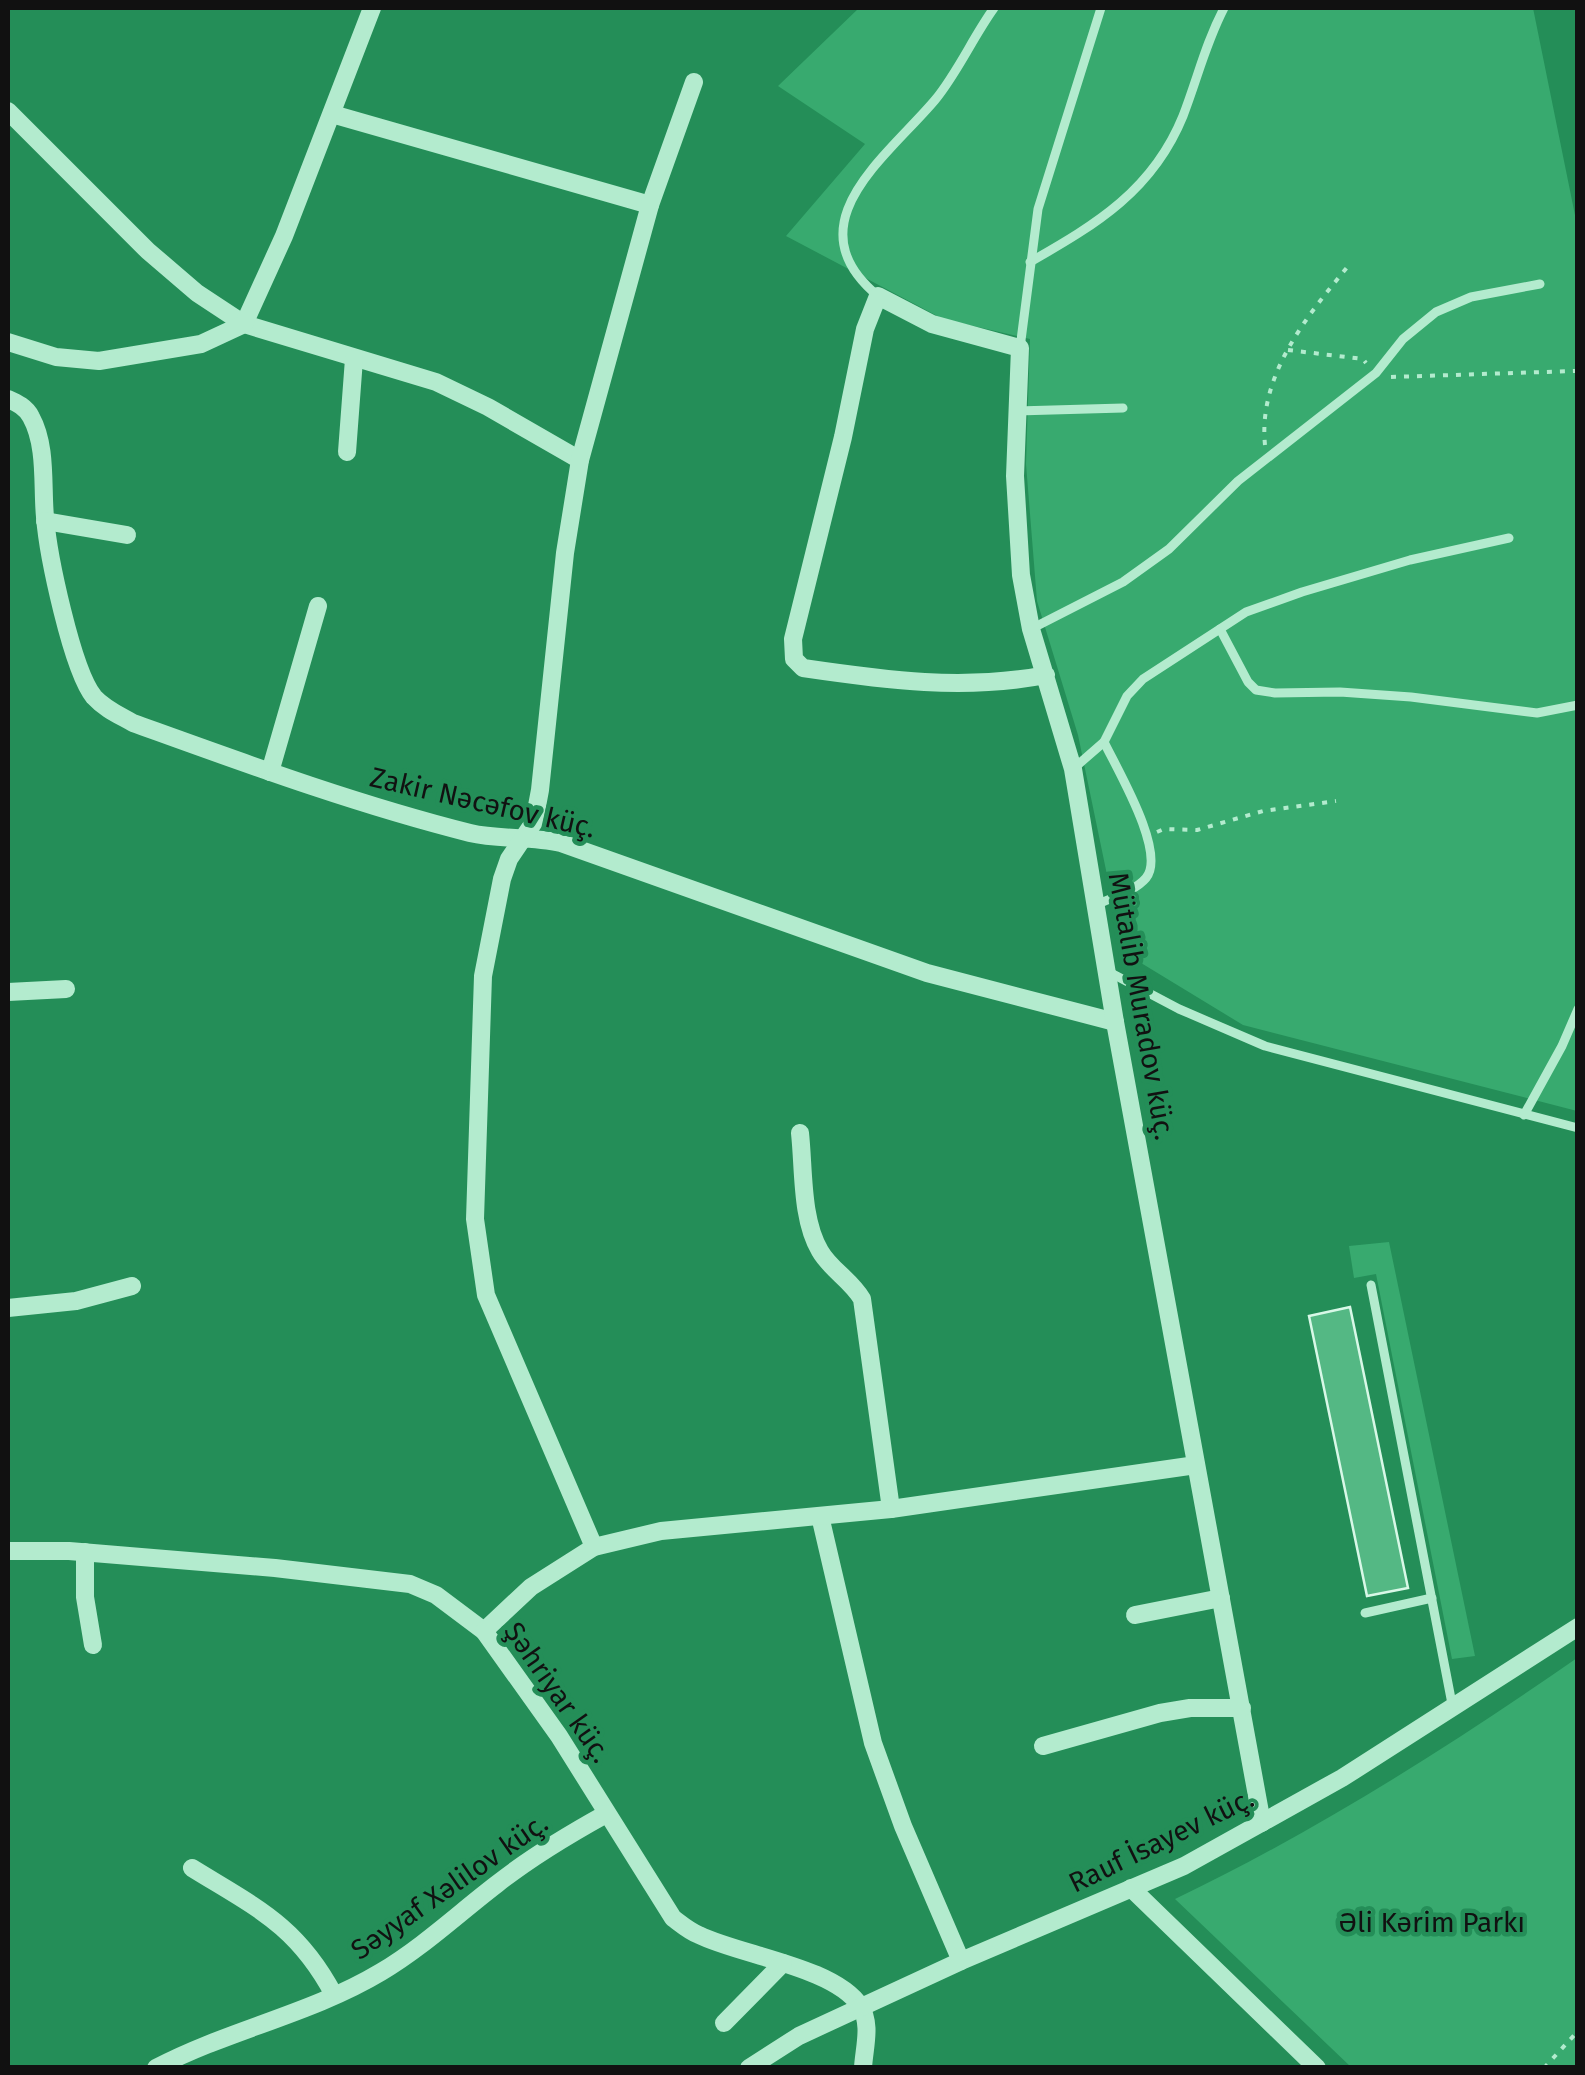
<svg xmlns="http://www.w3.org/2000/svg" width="1585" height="2075" viewBox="0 0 1585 2075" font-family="'Fira Sans',sans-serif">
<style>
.green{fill:#38aa6f}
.building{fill:#54b884;stroke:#d8f8e7;stroke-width:2.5}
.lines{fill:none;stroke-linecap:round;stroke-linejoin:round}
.path{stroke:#b3ebce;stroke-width:4;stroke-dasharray:5 8;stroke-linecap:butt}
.service{stroke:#b3ebce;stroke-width:9}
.minor{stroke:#b3ebce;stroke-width:18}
.labels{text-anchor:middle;stroke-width:9;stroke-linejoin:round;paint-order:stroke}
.street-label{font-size:28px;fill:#111;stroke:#248e58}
.park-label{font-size:28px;fill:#111;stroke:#248e58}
</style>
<rect width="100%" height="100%" fill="#248e58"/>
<g class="green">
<polygon points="859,8 1533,8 1578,230 1577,1111 1243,1025 1123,952 1078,735 1037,601 1026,464 1030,339 943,319 786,236 865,144 778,86"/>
<polygon points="1389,1242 1475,1656 1452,1659 1376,1274 1354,1278 1349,1246"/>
<path d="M1577,1658V2067H1351L1175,1899C1315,1832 1449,1747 1577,1658Z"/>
</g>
<polygon class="building" points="1350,1307 1408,1588 1367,1596 1309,1316"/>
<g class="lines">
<g class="path">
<polyline points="1288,350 1363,359 1366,363"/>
<polyline points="1391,377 1575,371"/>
<path d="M1265,445C1258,375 1307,316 1349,265"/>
<polyline points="1157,832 1164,829 1197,830 1263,811 1336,801"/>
<polyline points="1544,2068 1578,2031"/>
</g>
<g class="service">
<path d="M1030,262C1097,224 1153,190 1183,116C1198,77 1205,45 1224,8"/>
<path d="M878,296C791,224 887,157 935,100C958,72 973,37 994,8"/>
<polyline points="1020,348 1038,209 1101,8"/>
<polyline points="1017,411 1123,408"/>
<polyline points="1031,629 1123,582 1169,549 1238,481 1376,373 1403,339 1436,312 1471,297 1540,284"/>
<polyline points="1220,629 1248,682 1256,690 1275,693 1340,692 1411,697 1537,713 1578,705"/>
<polyline points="1073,769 1104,742 1127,696 1143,679 1246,612 1302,592 1410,560 1509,538"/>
<path d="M1098,904C1113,897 1135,891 1146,878C1167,853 1117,769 1104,742"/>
<polyline points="1109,972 1179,1009 1265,1046 1578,1128"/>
<polyline points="1524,1115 1562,1046 1578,1009"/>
<polyline points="1371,1285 1453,1709"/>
<polyline points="1365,1613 1432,1598"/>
</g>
<g class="minor">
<polyline points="8,111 148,251 197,293 244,324 436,382 488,407 580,460"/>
<polyline points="332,114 650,205"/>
<polyline points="8,342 56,357 99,361 201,344 244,324 284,236 372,8"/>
<path d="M8,399C17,403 26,407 31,417C47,446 42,486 45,517C48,555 72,670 94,697C105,709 119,715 133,723C244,763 355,804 470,833C499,840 531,836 561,843L927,973L1115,1022"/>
<polyline points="347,452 354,359"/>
<polyline points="45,521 127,535"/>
<path d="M1046,675C964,691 885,680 803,668L794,659L793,639L843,437L865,329L878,296L932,324L1020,348L1015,476L1021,575L1031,629L1073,769L1115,1022L1262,1823"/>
<polyline points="270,772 318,606"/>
<polyline points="8,992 66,989"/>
<path d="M800,1133C804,1170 801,1219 820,1251C830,1269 851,1280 862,1299L891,1509"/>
<polyline points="8,1308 76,1301 132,1286"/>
<polyline points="820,1516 873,1743 903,1826 961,1961"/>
<polyline points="594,1547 486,1295 475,1219 483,976 502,879 509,859 534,822 540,790 565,553 580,460 650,205 694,82"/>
<path d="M8,1551H69L275,1568L410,1584L436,1595L484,1631L559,1736L673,1918C681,1924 689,1931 699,1935C739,1955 835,1967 860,2006C872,2024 864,2048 863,2068"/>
<polyline points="85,1552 85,1597 93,1645"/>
<polyline points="1135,1615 1221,1598"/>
<polyline points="484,1631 531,1587 594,1547 661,1531 891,1509 1196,1465"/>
<polyline points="1043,1746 1160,1713 1190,1708 1242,1708"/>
<path d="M192,1868C255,1907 297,1925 334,1995"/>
<polyline points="1131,1888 1317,2068"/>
<polyline points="724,2023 783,1963"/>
<path d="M156,2068C228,2030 311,2014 381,1972C423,1947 459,1913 497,1884C531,1857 568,1835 606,1814"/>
<polyline points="749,2068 799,2036 961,1961 1184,1866 1342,1778 1578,1627"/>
</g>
</g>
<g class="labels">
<g class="street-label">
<text transform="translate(483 802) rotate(13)" y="10">Zakir Nəcəfov küç.</text>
<text transform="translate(1142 1006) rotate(80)" y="10">Mütalib Muradov küç.</text>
<text transform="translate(558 1692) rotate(55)" y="10">Şəhriyar küç.</text>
<text transform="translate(1161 1840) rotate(-26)" y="10">Rauf İsayev küç.</text>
<text transform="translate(449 1886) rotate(-35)" y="10">Səyyaf Xəlilov küç.</text>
</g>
<g class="park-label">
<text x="1432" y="1932">Əli Kərim Parkı</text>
</g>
</g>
<rect width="1585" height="2075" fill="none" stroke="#111111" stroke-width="20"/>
</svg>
